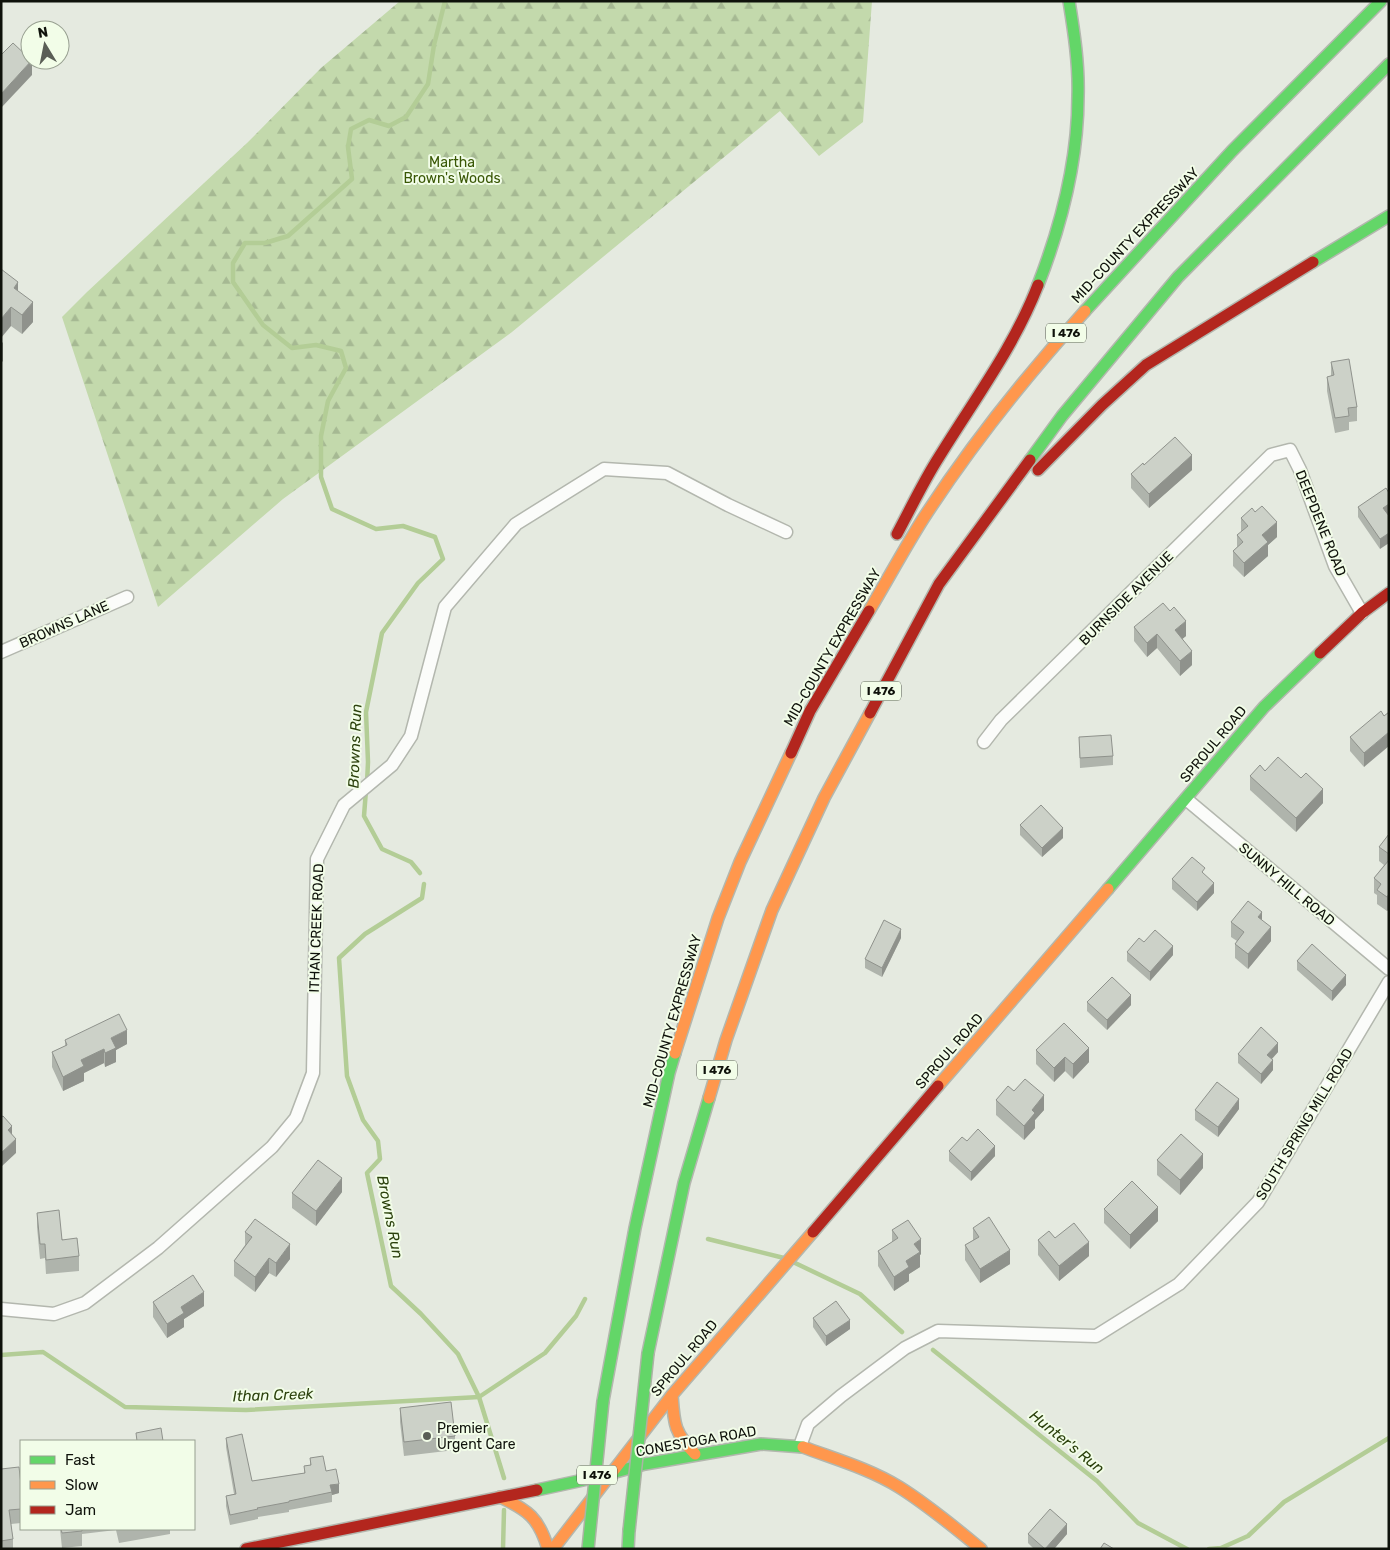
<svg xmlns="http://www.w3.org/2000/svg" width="1390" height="1550" viewBox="0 0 1390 1550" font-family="Rubik,sans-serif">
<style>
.forest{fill:url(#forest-firs)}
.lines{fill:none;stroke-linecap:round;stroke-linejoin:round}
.stream{stroke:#b3cd96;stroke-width:4.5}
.street-casing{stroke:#b3b7ae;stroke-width:15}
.fast-casing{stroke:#b3b7ae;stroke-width:14}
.slow-casing{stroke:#b3b7ae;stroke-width:14}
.jam-casing{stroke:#b3b7ae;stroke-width:14}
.street{stroke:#fbfcfa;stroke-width:12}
.fast{stroke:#63d668;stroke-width:11}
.slow{stroke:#ff974d;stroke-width:11}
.jam{stroke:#b3261e;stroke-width:11}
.fast-bridge-casing{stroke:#acb3a4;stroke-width:14;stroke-linecap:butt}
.fast-bridge{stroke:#63d668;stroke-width:11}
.wall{fill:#afb4ac}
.shaded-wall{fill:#8f928c}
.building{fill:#ccd1c8;stroke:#8f928c}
.poi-dot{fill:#5a5e56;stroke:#f2fde8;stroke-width:2}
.labels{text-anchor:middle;stroke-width:4;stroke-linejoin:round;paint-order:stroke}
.shield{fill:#f2fde8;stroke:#53584d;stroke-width:1}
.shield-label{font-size:12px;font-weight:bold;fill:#0f120b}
.park-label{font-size:14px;fill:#395705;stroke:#f2fde8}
.street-label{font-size:14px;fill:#0f120b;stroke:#f2fde8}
.poi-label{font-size:14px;fill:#0f120b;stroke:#f2fde8;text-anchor:start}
.water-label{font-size:15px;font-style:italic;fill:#2b410c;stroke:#f2fde8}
</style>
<defs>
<pattern id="forest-firs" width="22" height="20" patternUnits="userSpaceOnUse" patternTransform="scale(1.25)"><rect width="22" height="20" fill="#c3d9ac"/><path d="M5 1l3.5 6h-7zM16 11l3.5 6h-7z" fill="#a6b993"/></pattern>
</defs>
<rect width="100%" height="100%" fill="#e5eae0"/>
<polygon class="forest" points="400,1 872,1 863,122 819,156 780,111 512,332 283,499 158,607 62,317 87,292 247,143 321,68"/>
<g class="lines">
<g class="stream">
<polyline points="367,783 368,762 366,712 382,633 418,583 443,559 435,537 403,526 376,529 332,509 321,477 321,436 328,401 346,368 341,351 316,345 292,348 263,325 233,282 233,263 245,243 265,243 288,236 352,179 348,147 351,129 369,120 389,126 406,117 428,84 434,45 445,1"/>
<polyline points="366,790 364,816 382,849 411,862 420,873"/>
<polyline points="424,884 422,898 365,934 339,958 347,1076 363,1120 378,1141 380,1159 367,1173 391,1286 421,1314 458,1354 479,1397 504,1478"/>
<polyline points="708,1239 784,1258"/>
<polyline points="793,1262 860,1294 902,1332"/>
<polyline points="933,1350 1097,1481 1138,1523 1187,1549"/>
<polyline points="1,1355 43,1352 125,1407 246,1410 479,1397"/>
<polyline points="479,1397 545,1353 576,1316 585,1299"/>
<polyline points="503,1549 504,1510"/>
<polyline points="1209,1549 1221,1548 1248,1536 1284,1502 1389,1438"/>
</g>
<g class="street-casing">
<g id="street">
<polyline points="1,652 127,597"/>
<polyline points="984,742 1001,720 1271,455 1290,450 1300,470 1335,566 1362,613"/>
<polyline points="1186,799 1389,969"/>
<polyline points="1,1309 54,1314 85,1303 158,1248 272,1147 296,1118 313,1073 317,859 344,805 392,765 411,736 445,607 516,524 604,469 667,473 728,505 786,532"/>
<polyline points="800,1446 808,1424 841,1396 905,1348 938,1331 1096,1336 1179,1284 1258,1202 1389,982"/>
</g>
</g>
<g class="fast-casing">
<g id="fast">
<polyline points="1313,262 1389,216"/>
<path d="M1038,285C1061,226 1078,160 1078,96C1079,64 1074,32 1069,1"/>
<polyline points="1085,311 1232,151 1381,1"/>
<polyline points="1030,460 1062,416 1178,277 1389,64"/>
<polyline points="1108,889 1264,707 1320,653"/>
<polyline points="648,1353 684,1183 709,1098"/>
<polyline points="603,1401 635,1228 669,1073 675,1053"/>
<polyline points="537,1490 597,1477 645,1464 761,1444 803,1447"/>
<polyline points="628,1549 629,1531"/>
</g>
</g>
<g class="slow-casing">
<g id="slow">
<path d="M869,611C887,581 904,549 923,519C971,445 1026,376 1085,311"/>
<polyline points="675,1053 718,918 740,862 791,753"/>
<polyline points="938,1086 1108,889"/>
<polyline points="709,1098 726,1040 772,910 824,798 870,713"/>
<path d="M672,1395C674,1424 674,1432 695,1454"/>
<path d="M803,1447C835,1459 870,1469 899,1487C928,1505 954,1527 981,1549"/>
<path d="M500,1497C528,1510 539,1518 548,1549"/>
<polyline points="553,1549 672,1395 813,1232"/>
</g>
</g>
<g class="jam-casing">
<g id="jam">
<polyline points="1038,470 1102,405 1146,365 1313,262"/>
<path d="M897,534C911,508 923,482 939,457C974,400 1014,347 1038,285"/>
<polyline points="1320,653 1362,613 1389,593"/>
<polyline points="870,713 939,584 1030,460"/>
<polyline points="791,753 810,711 869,611"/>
<polyline points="813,1232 938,1086"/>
<polyline points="246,1549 537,1490"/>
</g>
</g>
<use href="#street" class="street"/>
<use href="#fast" class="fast"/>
<use href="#slow" class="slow"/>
<use href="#jam" class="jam"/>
<g class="fast-bridge-casing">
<g id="fast-bridge">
<polyline points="629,1531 648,1353"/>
<polyline points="588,1549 603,1401"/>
</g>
</g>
<use href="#fast-bridge" class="fast-bridge"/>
</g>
<g class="wall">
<polygon points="1,269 18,291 33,322 22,334 11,326"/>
<polygon points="1331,362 1357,407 1357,421 1349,422 1349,430 1335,433 1327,391 1327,377 1331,376"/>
<polygon points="1144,465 1192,470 1149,508 1131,488 1131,474"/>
<polygon points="1389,493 1389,513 1387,514 1380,549 1358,517 1358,507"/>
<polygon points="1241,518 1277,537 1268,545 1268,556 1244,577 1233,566 1233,551 1237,547 1237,535 1241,532"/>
<polygon points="1134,627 1186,636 1182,639 1192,665 1180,676 1157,648 1147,657 1134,641"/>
<polygon points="1384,716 1364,767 1350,751 1350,737"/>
<polygon points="1079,737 1113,756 1113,765 1080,768"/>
<polygon points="1265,771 1323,803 1296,832 1250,790 1250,776"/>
<polygon points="1020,825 1063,838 1042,857 1020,835"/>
<polygon points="1389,834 1389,909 1387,911 1377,904 1377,895 1374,893 1374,878 1384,865 1379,861 1379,847"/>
<polygon points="1172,879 1214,893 1197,911 1172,889"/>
<polygon points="1262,920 1271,941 1248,969 1235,958 1235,944 1237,941 1231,937 1231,922"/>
<polygon points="901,938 882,977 865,968 865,959"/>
<polygon points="1144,942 1173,955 1150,981 1127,961 1127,952"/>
<polygon points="1297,961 1346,985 1332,1001 1297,970"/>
<polygon points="1087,1002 1131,1005 1107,1030 1087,1011"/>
<polygon points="65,1040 127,1044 116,1050 116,1062 105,1067 104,1063 84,1073 84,1081 63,1091 52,1067 52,1052 65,1046"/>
<polygon points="1036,1050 1089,1062 1073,1079 1065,1071 1054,1082 1036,1064"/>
<polygon points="1278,1052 1272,1059 1273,1070 1261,1084 1238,1063 1238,1054"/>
<polygon points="1014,1091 1044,1110 1035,1120 1035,1128 1024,1140 996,1115 996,1100"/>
<polygon points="1239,1109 1218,1137 1195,1120 1195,1110"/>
<polygon points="967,1141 995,1156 971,1181 949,1161 949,1151"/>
<polygon points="1157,1160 1203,1168 1180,1195 1157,1175"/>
<polygon points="342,1192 316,1226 292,1208 292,1193"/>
<polygon points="1104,1209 1158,1221 1130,1249 1104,1223"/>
<polygon points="37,1213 79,1256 79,1271 46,1274 45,1258 40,1259 37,1227"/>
<polygon points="973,1228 1010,1264 980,1283 965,1260 965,1245 973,1240"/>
<polygon points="892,1230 921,1254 920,1255 920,1267 909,1274 909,1281 894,1291 878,1266 878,1251 892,1242"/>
<polygon points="245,1232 290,1259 276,1277 269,1273 255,1292 234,1276 234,1261 245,1245"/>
<polygon points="1055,1238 1089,1256 1059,1281 1038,1255 1038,1240"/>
<polygon points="153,1302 204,1306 184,1319 184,1327 167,1338 153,1317"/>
<polygon points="813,1318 850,1329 826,1346 813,1327"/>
<polygon points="400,1408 455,1436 455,1450 404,1456 400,1422"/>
<polygon points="226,1438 252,1481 304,1473 304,1466 310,1465 310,1458 326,1471 339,1493 332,1495 332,1502 289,1510 289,1512 258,1517 258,1519 230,1525 226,1506 226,1496 234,1494 226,1447"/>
<polygon points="1,1469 21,1485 21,1523 11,1524 13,1539 13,1549 1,1549"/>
<polygon points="60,1529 170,1529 170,1534 119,1543 116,1530 82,1534 82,1546 62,1548"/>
<polygon points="1028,1534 1067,1534 1054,1549 1034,1549 1028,1543"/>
</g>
<g class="shaded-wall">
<polygon points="32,60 32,75 1,108 1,94"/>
<polygon points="18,282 18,301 14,288"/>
<polygon points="33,302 33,322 22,334 22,315"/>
<polygon points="11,307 11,326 1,338 1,319"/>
<polygon points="3,342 3,361 1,363 1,344"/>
<polygon points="1192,455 1192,470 1149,508 1149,494"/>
<polygon points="1389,504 1389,513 1383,517 1383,508"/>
<polygon points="1277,522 1277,537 1268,545 1268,556 1244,577 1244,563 1262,535"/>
<polygon points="1389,533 1389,543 1380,549 1380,539"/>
<polygon points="1186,621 1186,636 1175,645 1175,630"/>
<polygon points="1157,634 1157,648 1147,657 1147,643"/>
<polygon points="1192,651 1192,665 1180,676 1180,661"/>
<polygon points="1389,732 1389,746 1364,767 1364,753"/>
<polygon points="1323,789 1323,803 1296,832 1296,818"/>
<polygon points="1063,828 1063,838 1042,857 1042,848"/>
<polygon points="1214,883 1214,893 1197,911 1197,902"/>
<polygon points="1389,894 1389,909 1387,911 1387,897"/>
<polygon points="1262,912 1262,926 1258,917"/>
<polygon points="1271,927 1271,941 1248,969 1248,954"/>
<polygon points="901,929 901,938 882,977 882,968"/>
<polygon points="1173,946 1173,955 1150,981 1150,972"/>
<polygon points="1346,975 1346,985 1332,1001 1332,991"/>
<polygon points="1131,995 1131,1005 1107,1030 1107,1020"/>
<polygon points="127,1030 127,1044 116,1050 116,1062 105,1067 105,1053 111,1038"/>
<polygon points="1278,1043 1278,1052 1267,1064 1267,1055"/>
<polygon points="1089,1048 1089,1062 1073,1079 1073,1064"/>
<polygon points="104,1049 104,1063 84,1073 84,1081 63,1091 63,1077 81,1060"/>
<polygon points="1065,1057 1065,1071 1054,1082 1054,1068"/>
<polygon points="1273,1060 1273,1070 1261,1084 1261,1074"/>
<polygon points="1044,1095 1044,1110 1035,1120 1035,1128 1024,1140 1024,1126 1032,1110"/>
<polygon points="1239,1099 1239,1109 1218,1137 1218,1127"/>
<polygon points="12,1126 12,1140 8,1130"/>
<polygon points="16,1139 16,1153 1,1167 1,1153"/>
<polygon points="995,1146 995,1156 971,1181 971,1172"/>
<polygon points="1203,1154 1203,1168 1180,1195 1180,1180"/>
<polygon points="342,1178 342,1192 316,1226 316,1211"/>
<polygon points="1158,1207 1158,1221 1130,1249 1130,1235"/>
<polygon points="921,1239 921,1254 920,1255 920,1267 909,1274 909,1281 894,1291 894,1277 914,1244"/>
<polygon points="1089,1242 1089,1256 1059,1281 1059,1266"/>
<polygon points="290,1244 290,1259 276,1277 276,1263"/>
<polygon points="1010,1250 1010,1264 980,1283 980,1269"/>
<polygon points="269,1258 269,1273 255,1292 255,1277"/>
<polygon points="204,1292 204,1306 184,1319 184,1327 167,1338 167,1324 181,1307"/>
<polygon points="850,1320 850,1329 826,1346 826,1336"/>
<polygon points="339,1484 339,1493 332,1495 330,1485"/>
<polygon points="1067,1524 1067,1534 1054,1549 1045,1549"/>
</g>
<g class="building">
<polygon points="13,43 30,59 30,60 32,60 1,94 1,53 2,54"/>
<polygon points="1,269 18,282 14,288 33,302 22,315 11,307 1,319"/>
<polygon points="1349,359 1357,407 1348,408 1349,416 1335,418 1327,377 1334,375 1331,362"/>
<polygon points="1175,437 1192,455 1149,494 1131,474 1143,463 1144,465"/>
<polygon points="1386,488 1389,493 1389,504 1383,508 1389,516 1389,533 1380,539 1358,507"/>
<polygon points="1262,506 1277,522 1262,535 1268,542 1244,563 1233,551 1243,542 1237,535 1248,526 1241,518 1252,508 1255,512"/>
<polygon points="1163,603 1170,611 1174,607 1186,621 1175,630 1192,651 1180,661 1157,634 1147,643 1134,627"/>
<polygon points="1381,711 1384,716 1389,712 1389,732 1364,753 1350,737"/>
<polygon points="1111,735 1113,756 1080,758 1079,737"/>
<polygon points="1278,757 1301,778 1306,773 1323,789 1296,818 1250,776 1260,765 1265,771"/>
<polygon points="1041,805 1063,828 1042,848 1020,825"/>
<polygon points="1389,834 1389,854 1379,847"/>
<polygon points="1192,857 1205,868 1202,872 1214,883 1197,902 1172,879"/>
<polygon points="1389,860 1389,894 1387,897 1377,890 1381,884 1374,878"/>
<polygon points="1248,901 1262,912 1258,917 1271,927 1248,954 1235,944 1244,932 1231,922"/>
<polygon points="884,920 901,929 882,968 865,959"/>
<polygon points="1155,930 1173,946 1150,972 1127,952 1139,938 1144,942"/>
<polygon points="1312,944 1346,975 1332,991 1297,961"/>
<polygon points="1112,977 1131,995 1107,1020 1087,1002"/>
<polygon points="119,1014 127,1030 111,1038 116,1048 105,1053 104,1049 81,1060 84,1066 63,1077 52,1052 67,1045 65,1040"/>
<polygon points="1064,1023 1089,1048 1073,1064 1065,1057 1054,1068 1036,1050"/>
<polygon points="1261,1027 1278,1043 1267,1055 1273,1060 1261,1074 1238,1054"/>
<polygon points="1025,1079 1044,1095 1032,1110 1035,1113 1024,1126 996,1100 1008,1086 1014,1091"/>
<polygon points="1217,1082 1239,1099 1218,1127 1195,1110"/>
<polygon points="3,1116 12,1126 8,1130 16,1139 1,1153 1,1117"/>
<polygon points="978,1129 995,1146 971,1172 949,1151 962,1137 967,1141"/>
<polygon points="1181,1134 1203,1154 1180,1180 1157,1160"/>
<polygon points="318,1160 342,1178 316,1211 292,1193"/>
<polygon points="1132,1181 1158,1207 1130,1235 1104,1209"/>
<polygon points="59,1210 62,1240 77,1238 79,1256 46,1260 45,1244 40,1244 37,1213"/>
<polygon points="989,1217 1010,1250 980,1269 965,1245 979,1237 973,1228"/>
<polygon points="255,1219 290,1244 276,1263 269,1258 255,1277 234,1261 252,1237 245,1232"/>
<polygon points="908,1220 921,1239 914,1244 920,1252 906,1261 909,1267 894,1277 878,1251 898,1238 892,1230"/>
<polygon points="1074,1223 1089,1242 1059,1266 1038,1240 1049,1231 1055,1238"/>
<polygon points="193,1275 204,1292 181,1307 184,1313 167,1324 153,1302"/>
<polygon points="836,1301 850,1320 826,1336 813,1318"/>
<polygon points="451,1402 455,1436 404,1442 400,1408"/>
<polygon points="161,1428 163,1441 137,1441 136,1433"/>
<polygon points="242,1434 252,1481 305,1473 304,1466 311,1465 310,1458 323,1456 326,1471 336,1469 339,1484 330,1485 332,1492 289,1501 289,1502 257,1508 258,1509 230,1515 226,1496 236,1494 226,1438"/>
<polygon points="19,1467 21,1485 21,1509 9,1510 13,1539 1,1541 1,1469"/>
<polygon points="1050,1509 1067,1524 1045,1549 1028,1534"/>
<polygon points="61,1529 82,1529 82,1531 62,1533"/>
<polygon points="1104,1543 1114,1549 1100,1549"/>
</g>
<circle class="poi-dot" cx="427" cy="1436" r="5"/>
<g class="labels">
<g class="shield">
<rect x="1046" y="323.5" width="40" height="19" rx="4"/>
<rect x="861" y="681.5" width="40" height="19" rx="4"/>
<rect x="697" y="1060.5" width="40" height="19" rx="4"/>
<rect x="577" y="1465.5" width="40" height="19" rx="4"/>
</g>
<g class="shield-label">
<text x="1066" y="337">I 476</text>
<text x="881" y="695">I 476</text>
<text x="717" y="1074">I 476</text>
<text x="597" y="1479">I 476</text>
</g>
<g class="park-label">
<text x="452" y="167">Martha<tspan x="452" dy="16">Brown's Woods</tspan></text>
</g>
<g class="street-label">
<text transform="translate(1135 235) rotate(-47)" y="5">MID-COUNTY EXPRESSWAY</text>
<text transform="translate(1321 523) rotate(68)" y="5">DEEPDENE ROAD</text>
<text transform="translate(1126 598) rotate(-45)" y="5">BURNSIDE AVENUE</text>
<text transform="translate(64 624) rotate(-24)" y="5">BROWNS LANE</text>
<text transform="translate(832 647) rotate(-60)" y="5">MID-COUNTY EXPRESSWAY</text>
<text transform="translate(1213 744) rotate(-50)" y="5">SPROUL ROAD</text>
<text transform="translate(1287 884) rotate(40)" y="5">SUNNY HILL ROAD</text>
<text transform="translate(316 928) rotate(-88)" y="5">ITHAN CREEK ROAD</text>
<text transform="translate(672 1021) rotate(-74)" y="5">MID-COUNTY EXPRESSWAY</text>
<text transform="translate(949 1051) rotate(-49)" y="5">SPROUL ROAD</text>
<text transform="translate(1304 1124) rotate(-59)" y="5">SOUTH SPRING MILL ROAD</text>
<text transform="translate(684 1358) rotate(-50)" y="5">SPROUL ROAD</text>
<text transform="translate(696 1441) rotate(-10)" y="5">CONESTOGA ROAD</text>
</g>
<g class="poi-label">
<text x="437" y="1433">Premier<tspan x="437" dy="16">Urgent Care</tspan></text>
</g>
<g class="water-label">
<text transform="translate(355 746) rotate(-88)" y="5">Browns Run</text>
<text transform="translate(390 1217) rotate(79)" y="5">Browns Run</text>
<text transform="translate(273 1395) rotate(-2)" y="5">Ithan Creek</text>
<text transform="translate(1067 1442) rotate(39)" y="5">Hunter's Run</text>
</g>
</g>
<rect width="1390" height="1550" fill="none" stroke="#0f120b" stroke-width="5"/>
<rect x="20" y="1440" width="175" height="90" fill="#f2fde8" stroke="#979f90"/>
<rect x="30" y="1456" width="25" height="8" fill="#63d668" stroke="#979f90"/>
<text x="65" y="1465" font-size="15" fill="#0f120b">Fast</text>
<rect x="30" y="1481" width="25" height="8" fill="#ff974d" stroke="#979f90"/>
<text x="65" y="1490" font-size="15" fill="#0f120b">Slow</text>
<rect x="30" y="1506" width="25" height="8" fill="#b3261e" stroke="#979f90"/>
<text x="65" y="1515" font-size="15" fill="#0f120b">Jam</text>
<g transform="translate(45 45) rotate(350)"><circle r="24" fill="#f2fde8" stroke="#979f90"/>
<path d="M0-4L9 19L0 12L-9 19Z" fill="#5a5e56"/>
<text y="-8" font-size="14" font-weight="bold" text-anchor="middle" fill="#0f120b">N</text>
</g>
</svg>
